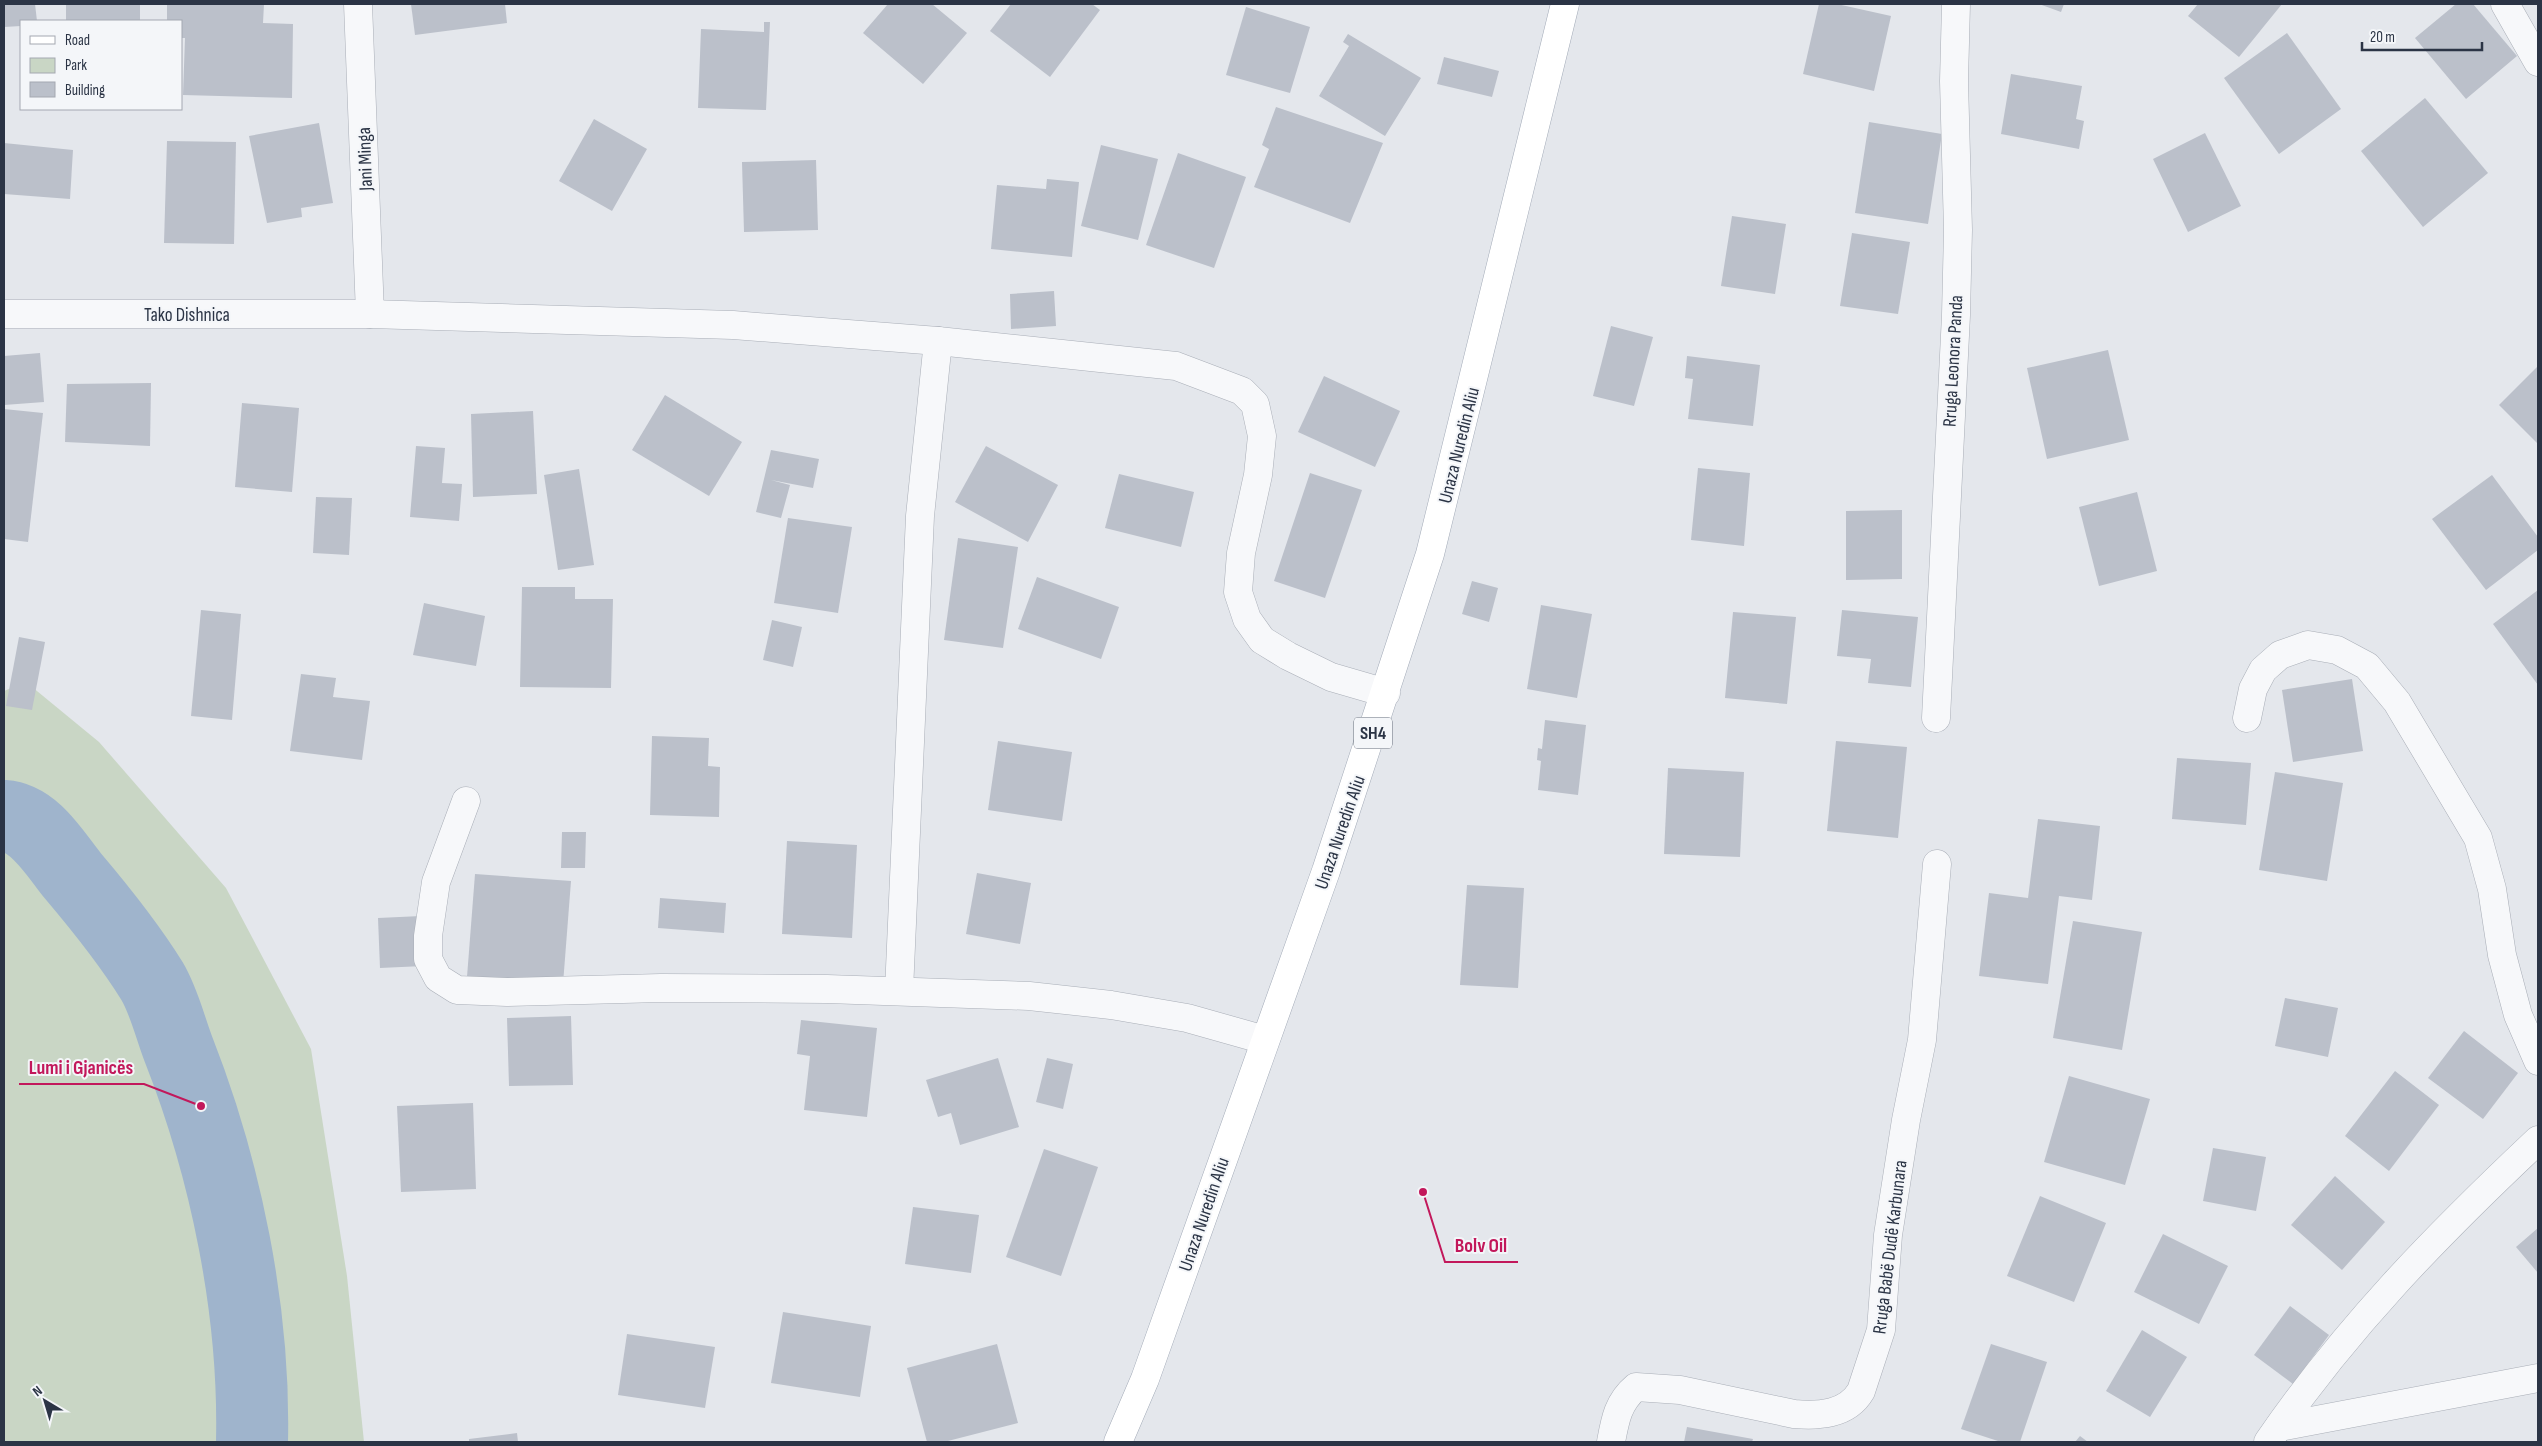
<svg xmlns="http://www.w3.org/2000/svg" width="2542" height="1446" viewBox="0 0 2542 1446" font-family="'Sofia Sans Condensed',sans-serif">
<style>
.green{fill:#c9d6c5}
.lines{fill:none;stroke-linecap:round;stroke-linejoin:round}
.river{stroke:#9fb4cc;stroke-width:72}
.building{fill:#bbc0ca}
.minor-casing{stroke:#a9aeb7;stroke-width:29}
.primary-casing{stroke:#a3abb8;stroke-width:29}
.minor{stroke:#f7f8fa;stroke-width:28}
.primary{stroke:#fff;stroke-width:28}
.labels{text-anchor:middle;stroke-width:4;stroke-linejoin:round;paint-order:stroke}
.shield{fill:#f4f6f9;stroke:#676e7b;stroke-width:1}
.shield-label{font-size:18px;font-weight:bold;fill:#2b3445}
.street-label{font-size:19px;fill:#2b3445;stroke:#f4f6f9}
.leader{fill:none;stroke:#c2185b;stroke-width:2}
.callout-dot{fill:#c2185b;stroke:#f4f6f9;stroke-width:2}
.callout-label{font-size:20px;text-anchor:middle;font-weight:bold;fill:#c2185b;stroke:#f4f6f9;stroke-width:4;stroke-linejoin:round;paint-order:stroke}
</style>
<rect width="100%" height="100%" fill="#e4e7ec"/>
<polygon class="green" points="26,682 99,742 226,888 311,1049 347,1276 364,1442 4,1442 4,691"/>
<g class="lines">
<path class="river" d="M4,816C35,818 55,854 73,876C101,909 129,944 152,981C164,1001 170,1027 178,1048C226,1170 255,1311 252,1442"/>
</g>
<g class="building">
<polygon points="4,4 35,4 37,21 21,21 21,26 4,27"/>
<rect x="66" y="4" width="74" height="17"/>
<polygon points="167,4 264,4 263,23 293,24 292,98 183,95 185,38 181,38 181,21 167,21"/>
<polygon points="411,4 505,4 507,23 415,35"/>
<polygon points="888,4 932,4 967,33 923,84 863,33"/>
<polygon points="1011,4 1092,4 1100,10 1050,77 990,31"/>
<polygon points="1819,4 1837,4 1891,16 1874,91 1803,74"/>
<polygon points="2039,4 2064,4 2061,12"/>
<polygon points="2198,4 2282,4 2239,57 2188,16"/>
<polygon points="2456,4 2473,4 2517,56 2466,99 2415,38"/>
<polygon points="1246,7 1310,27 1290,93 1226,75"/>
<polygon points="764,22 770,22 766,110 698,108 701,29 764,32"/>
<polygon points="2287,33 2341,109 2279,154 2224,78"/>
<polygon points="1348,34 1421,78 1385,136 1319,96 1349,46 1343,42"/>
<polygon points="1444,57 1499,71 1492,97 1437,84"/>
<polygon points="2011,74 2082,86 2076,119 2084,121 2079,149 2001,134"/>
<polygon points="2425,98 2488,173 2423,227 2361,151"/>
<polygon points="1276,107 1383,143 1350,223 1254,187 1269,149 1262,145"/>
<polygon points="594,119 647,149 612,211 559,181"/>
<polygon points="1869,122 1942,134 1928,224 1855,213"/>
<polygon points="319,123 333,203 301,208 302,217 267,223 249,136"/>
<polygon points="2205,133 2241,206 2188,232 2153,159"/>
<polygon points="167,141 236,142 234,244 164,243"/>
<polygon points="4,143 73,150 70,199 4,194"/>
<polygon points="1101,145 1158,159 1138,240 1081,226"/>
<polygon points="1178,153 1246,177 1214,268 1146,245"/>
<polygon points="816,160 818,230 744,232 742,162"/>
<polygon points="1047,179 1079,182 1072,257 991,249 997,185 1046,189"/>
<polygon points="1732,216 1786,224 1775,294 1721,286"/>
<polygon points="1852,233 1910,242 1898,314 1840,306"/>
<polygon points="1054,291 1056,326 1011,329 1010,294"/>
<polygon points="1611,326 1653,337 1634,406 1593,396"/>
<polygon points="2108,350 2129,440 2047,459 2027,368"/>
<polygon points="40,353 44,402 4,405 4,356"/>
<polygon points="1687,356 1760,365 1753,426 1688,419 1693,379 1685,378"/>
<polygon points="2538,366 2538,444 2499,405"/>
<polygon points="1324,376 1400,411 1375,467 1298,432"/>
<polygon points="151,383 150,446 65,442 67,384"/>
<polygon points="665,395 742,442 709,496 632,450"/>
<polygon points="242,403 299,408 292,492 235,487"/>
<polygon points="4,409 43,413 28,542 4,539"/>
<polygon points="533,411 537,494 473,497 471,414"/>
<polygon points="416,446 445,448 442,483 462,484 459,521 410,517"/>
<polygon points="986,446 1058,485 1028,542 955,502"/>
<polygon points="771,450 819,459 813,488 771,480 790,485 781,518 756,512"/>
<polygon points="1698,468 1750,473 1744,546 1691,540"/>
<polygon points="579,469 594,565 558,570 544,475"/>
<polygon points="1310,473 1362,490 1325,598 1274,581"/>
<polygon points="1119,474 1194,492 1181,547 1105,528"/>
<polygon points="2492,475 2538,537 2538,550 2486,590 2432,519"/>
<polygon points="2137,492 2157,571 2099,586 2079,507"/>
<polygon points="316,497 352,498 349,555 313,553"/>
<polygon points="1902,510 1902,579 1846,580 1846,511"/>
<polygon points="788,518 852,527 838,613 774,603"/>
<polygon points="958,538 1018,547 1003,648 944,640"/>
<polygon points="1037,577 1119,607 1101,659 1018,629"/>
<polygon points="1472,581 1498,588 1489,622 1462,614"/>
<polygon points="522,587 575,587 575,599 613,599 611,688 520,687"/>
<polygon points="2538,590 2538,685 2493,624"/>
<polygon points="424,603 485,616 476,666 413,655"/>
<polygon points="1541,605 1592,614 1577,698 1527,689"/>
<polygon points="201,610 241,614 232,720 191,716"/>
<polygon points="1842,610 1918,617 1911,687 1868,683 1871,659 1837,656"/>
<polygon points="1733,612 1796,617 1787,704 1725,698"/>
<polygon points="772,620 802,627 793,667 763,660"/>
<polygon points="19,637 45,642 32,710 6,706"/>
<polygon points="301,674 336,678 333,697 370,701 362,760 290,751"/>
<polygon points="2352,679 2363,751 2293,762 2282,690"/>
<polygon points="1545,720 1586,725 1578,795 1538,790 1541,761 1537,760 1538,748 1542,749"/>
<polygon points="652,736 709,738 708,766 720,767 719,817 650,815"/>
<polygon points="998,741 1072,752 1062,821 988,810"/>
<polygon points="1836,741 1907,747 1898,838 1827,831"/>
<polygon points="2177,758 2251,763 2246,825 2172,819"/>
<polygon points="1668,768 1744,772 1740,857 1664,854"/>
<polygon points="2275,772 2343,783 2327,881 2259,870"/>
<polygon points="2038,819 2100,826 2092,900 2059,896 2048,984 1979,976 1989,893 2028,898"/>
<polygon points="562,832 586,832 585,868 561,868"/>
<polygon points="787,841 857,845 852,938 782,934"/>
<polygon points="977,873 1031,883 1020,944 966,934"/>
<polygon points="475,874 571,881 563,984 467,977"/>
<polygon points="1467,885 1524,888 1518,988 1460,985"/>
<polygon points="660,898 726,903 724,933 658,928"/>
<polygon points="421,916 423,966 380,968 378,918"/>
<polygon points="2073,921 2142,932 2122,1050 2053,1038"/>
<polygon points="2285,998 2338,1008 2328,1057 2275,1046"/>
<polygon points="571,1016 573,1085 509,1086 507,1018"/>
<polygon points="801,1020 877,1028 867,1117 804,1110 810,1056 797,1054"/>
<polygon points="2464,1031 2518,1073 2483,1119 2428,1078"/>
<polygon points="998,1058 1019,1127 960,1145 951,1113 938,1117 926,1080"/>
<polygon points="1047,1058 1073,1064 1063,1109 1036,1102"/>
<polygon points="2395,1071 2439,1105 2389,1171 2345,1136"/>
<polygon points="2069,1076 2150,1099 2125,1185 2044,1162"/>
<polygon points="473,1103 476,1189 401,1192 397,1106"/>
<polygon points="2213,1148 2266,1157 2256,1211 2203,1201"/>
<polygon points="1044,1149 1098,1167 1061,1276 1006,1257"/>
<polygon points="2335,1176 2385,1222 2342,1270 2291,1225"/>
<polygon points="2040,1196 2106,1223 2074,1302 2007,1276"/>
<polygon points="913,1207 979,1215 971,1273 905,1264"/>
<polygon points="2538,1228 2538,1273 2516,1247"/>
<polygon points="2163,1234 2228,1266 2199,1324 2134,1292"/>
<polygon points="2290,1306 2329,1335 2293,1384 2254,1355"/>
<polygon points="783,1312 871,1326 860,1397 771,1383"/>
<polygon points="2142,1330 2187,1357 2150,1417 2106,1391"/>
<polygon points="627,1334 715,1347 705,1408 618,1395"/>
<polygon points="997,1344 1018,1423 944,1442 927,1442 907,1368"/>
<polygon points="1991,1344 2047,1362 2020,1442 2001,1442 1961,1429"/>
<polygon points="1687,1427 1753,1439 1752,1442 1684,1442"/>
<polygon points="517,1433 518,1442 469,1442 469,1439"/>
<polygon points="2080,1436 2088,1442 2075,1442"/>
</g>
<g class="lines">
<g class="minor-casing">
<g id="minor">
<polyline points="358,4 370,314"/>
<polyline points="2505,4 2538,62"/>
<polyline points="4,314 370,314 733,325 938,341 1176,366 1242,391 1255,404 1262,436 1258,475 1241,553 1238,592 1247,619 1262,640 1288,656 1331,677 1386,693"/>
<polyline points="1936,718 1956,315 1958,230 1954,81 1956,4"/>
<polyline points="2247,718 2253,689 2263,670 2280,655 2308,645 2337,650 2367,666 2397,702 2478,838 2492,889 2502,955 2518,1015 2538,1061"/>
<polyline points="466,801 436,882 428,936 428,959 438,978 457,990 507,992 661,988 827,989 1029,996 1111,1005 1187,1018 1265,1040"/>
<polyline points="899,991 920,516 938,341"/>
<polyline points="2279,1427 2538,1378"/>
<path d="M1611,1442C1615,1420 1618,1402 1636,1387L1680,1390L1794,1414C1818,1416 1847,1415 1861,1391L1881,1330L1888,1235L1906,1120L1922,1040L1937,864"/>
<path d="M2268,1442C2347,1327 2437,1235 2538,1140"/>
</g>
</g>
<g class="primary-casing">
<polyline id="primary" points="1118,1442 1145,1379 1326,871 1430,554 1565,4"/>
</g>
<use href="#minor" class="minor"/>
<use href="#primary" class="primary"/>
</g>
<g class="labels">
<rect class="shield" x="1354" y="717.5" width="38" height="31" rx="4"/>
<g class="shield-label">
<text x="1373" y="739">SH4</text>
</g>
<g class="street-label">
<text transform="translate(364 159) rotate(-92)" y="7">Jani Minga</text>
<text x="187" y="321">Tako Dishnica</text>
<text transform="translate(1952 361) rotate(-87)" y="7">Rruga Leonora Panda</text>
<text transform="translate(1458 445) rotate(-76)" y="7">Unaza Nuredin Aliu</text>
<text transform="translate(1339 832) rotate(-71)" y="7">Unaza Nuredin Aliu</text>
<text transform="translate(1203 1214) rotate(-71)" y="7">Unaza Nuredin Aliu</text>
<text transform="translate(1889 1247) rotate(-83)" y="7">Rruga Babë Dudë Karbunara</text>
</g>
</g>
<path class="leader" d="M201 1106L144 1084H19M1423 1192L1445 1262H1518"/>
<g class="callout-dot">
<circle cx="201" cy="1106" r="5"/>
<circle cx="1423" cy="1192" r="5"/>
</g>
<g class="callout-label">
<text x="81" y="1074">Lumi i Gjanicës</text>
<text x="1481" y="1252">Bolv Oil</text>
</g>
<rect width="2542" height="1446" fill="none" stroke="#2b3445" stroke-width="10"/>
<rect x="20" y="20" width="162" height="90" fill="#f4f6f9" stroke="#a4a8b1"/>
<rect x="30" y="36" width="25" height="8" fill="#ffffff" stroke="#a4a8b1"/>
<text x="65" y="45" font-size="15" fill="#2b3445">Road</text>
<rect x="30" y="58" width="25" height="15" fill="#c9d6c5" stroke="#a4a8b1"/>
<text x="65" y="70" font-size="15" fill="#2b3445">Park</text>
<rect x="30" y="82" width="25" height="15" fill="#bbc0ca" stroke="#a4a8b1"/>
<text x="65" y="95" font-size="15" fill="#2b3445">Building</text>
<g transform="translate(45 1401) rotate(322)" stroke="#f4f6f9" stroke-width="4" paint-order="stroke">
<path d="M0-4L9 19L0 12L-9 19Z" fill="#2b3445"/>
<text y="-8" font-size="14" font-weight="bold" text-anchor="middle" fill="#2b3445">N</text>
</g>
<path d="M2362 42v8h120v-8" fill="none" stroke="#2b3445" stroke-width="2.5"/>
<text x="2370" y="42" font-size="15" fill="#2b3445" stroke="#f4f6f9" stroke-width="4" paint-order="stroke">20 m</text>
</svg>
